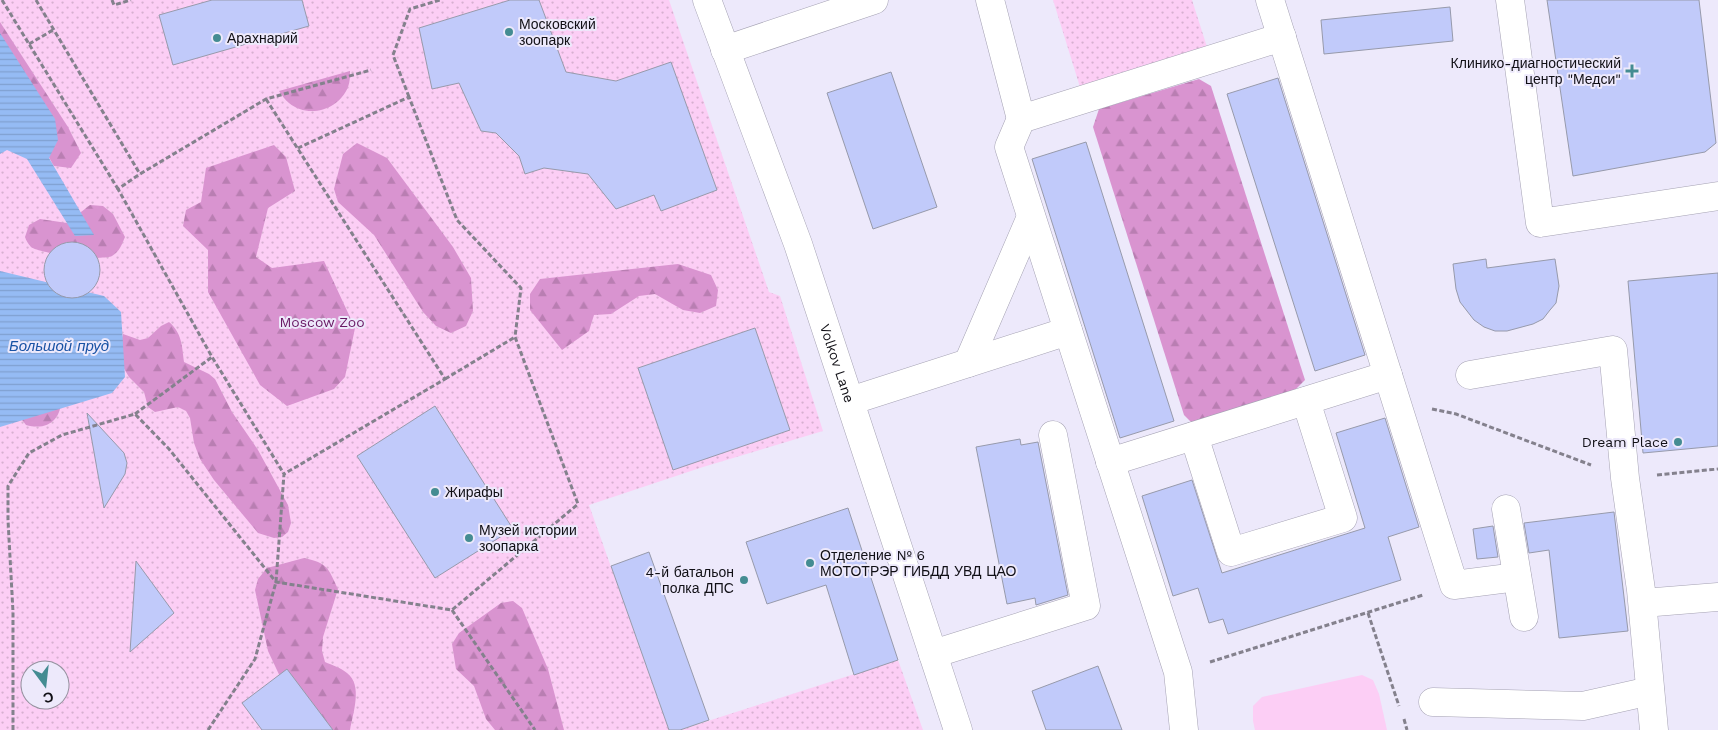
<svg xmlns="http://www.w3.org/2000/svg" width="1718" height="730" viewBox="0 0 1718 730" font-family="'Work Sans',sans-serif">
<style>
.grass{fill:url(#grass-dots);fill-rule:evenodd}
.forest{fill:url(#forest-firs)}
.garden{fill:#fccef5}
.water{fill:url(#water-rules)}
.building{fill:#c1cafa;stroke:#979aab}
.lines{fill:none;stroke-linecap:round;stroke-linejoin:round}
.minor-casing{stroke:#a5a2b3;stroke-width:29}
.path{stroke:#84818d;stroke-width:3;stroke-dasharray:5 2.5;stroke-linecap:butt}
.minor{stroke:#fff;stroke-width:28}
.poi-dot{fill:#448c92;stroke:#ede9fb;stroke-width:2}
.labels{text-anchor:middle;stroke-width:4;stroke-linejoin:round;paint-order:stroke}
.poi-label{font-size:14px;fill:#100f15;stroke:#ede9fb;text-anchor:start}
.park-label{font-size:14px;fill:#681763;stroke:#ede9fb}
.street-label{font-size:14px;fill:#100f15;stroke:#ede9fb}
.water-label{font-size:15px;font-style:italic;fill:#1952a4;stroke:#ede9fb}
</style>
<defs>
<pattern id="grass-dots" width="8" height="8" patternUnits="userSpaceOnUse" patternTransform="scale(1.25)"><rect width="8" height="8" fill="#fccef5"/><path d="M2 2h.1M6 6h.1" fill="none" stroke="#d7b0d1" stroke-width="1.8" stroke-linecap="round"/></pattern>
<pattern id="forest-firs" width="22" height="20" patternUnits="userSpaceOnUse" patternTransform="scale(1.25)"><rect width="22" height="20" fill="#d994d0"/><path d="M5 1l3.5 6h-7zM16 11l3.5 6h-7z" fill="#b97eb2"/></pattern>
<pattern id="water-rules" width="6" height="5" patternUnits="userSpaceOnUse" patternTransform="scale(1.25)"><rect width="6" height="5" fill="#95bbf4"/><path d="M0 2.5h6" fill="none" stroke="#7fa0d0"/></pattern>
</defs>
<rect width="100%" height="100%" fill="#ede9fb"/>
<g class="grass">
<path d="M0,0H669L769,292L780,296L823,431L703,467L589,505L669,730H0ZM30,670H60V700H30Z"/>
<polygon points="1053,0 1192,0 1207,47 1080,87"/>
<polygon points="898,660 923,730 680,730"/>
</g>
<g class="forest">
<polygon points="0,22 68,127 81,153 71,168 54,166 0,75"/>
<path d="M350,71C350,76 350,82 348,87C339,110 308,119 289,103C285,100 282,95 279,91Z"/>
<polygon points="1199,79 1211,86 1305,380 1294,391 1192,423 1184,415 1093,127 1099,109"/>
<polygon points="357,143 387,158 453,247 471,278 473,311 466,326 451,333 436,326 423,312 374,235 338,202 334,189 343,154"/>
<polygon points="274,145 286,157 295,191 268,208 256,257 272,268 324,261 355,328 345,377 334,389 287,406 260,385 208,292 208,250 183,226 186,210 201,202 206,168"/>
<path d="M90,205L103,206L113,214L125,237C122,244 120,251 112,256C103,261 40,254 31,247C28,244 26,240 25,237L29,225L40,219L67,223Z"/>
<polygon points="678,264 711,275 718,290 716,306 700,313 683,310 655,294 639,296 611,314 594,315 589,331 562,350 530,310 530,294 540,279"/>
<path d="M169,322C182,333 182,346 184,362L209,374L215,379L232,412L258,450L288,505L291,523L288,532L282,537L274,538L258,533L214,480L200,459L194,443L190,418L186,411L178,407L155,412L148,407L144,392L129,377L117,357L123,334L140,340L148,338L161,326Z"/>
<path d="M61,398C62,420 47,431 26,425L16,412Z"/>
<path d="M304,558C328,563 328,568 338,589L323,637L322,651L325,662C332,665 341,668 347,673C363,685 353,713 350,730H299L283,683L268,651L255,590L258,579L267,568Z"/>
<polygon points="513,601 522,608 548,669 564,730 495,730 486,719 474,686 456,669 452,644 459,633 501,603"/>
</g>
<polygon class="garden" points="1362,675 1373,680 1379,694 1387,730 1255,730 1253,721 1253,706 1262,697"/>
<g class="water">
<polygon points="0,33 55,119 58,140 49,158 94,235 75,236 27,159 7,150 0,154"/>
<polygon points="0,271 104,296 121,312 125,377 112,393 0,427"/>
</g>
<g class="building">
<polygon points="212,0 302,0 309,26 173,65 159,15"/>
<polygon points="510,0 539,0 566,72 616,81 671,62 717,190 661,211 654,195 616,209 588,174 544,168 525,174 519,156 496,133 481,131 459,83 432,89 419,28"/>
<polygon points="1547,0 1699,0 1716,143 1705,152 1573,176"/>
<polygon points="1450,7 1453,41 1324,54 1321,20"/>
<polygon points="891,72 937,207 873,229 827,93"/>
<polygon points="1278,78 1365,355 1315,371 1227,94"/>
<polygon points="1086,142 1174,421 1120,438 1032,159"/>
<circle cx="72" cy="270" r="28"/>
<polygon points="1486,259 1487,268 1555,259 1559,286 1556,303 1550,310 1543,319 1533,324 1507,331 1495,331 1484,327 1474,320 1460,302 1456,289 1453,264"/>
<polygon points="1718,273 1718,446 1643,453 1628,281"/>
<polygon points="755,328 790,430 673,470 638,368"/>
<polygon points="435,406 513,529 435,578 357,456"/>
<polygon points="87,413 124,453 127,463 125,474 104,508"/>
<polygon points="1385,418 1419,527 1388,537 1401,580 1228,634 1223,619 1209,623 1198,588 1173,596 1142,496 1192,480 1222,573 1365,528 1336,433"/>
<polygon points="1020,439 1021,445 1038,442 1068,595 1036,605 1035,598 1007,604 976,447"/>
<polygon points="848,508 898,660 854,675 826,585 767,604 746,542"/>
<polygon points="1614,512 1628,631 1559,638 1549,550 1529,553 1524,523"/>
<polygon points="1493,526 1498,557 1477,559 1473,529"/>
<polygon points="649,552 709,720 680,730 669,730 611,566"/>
<polygon points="136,561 174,613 130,652"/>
<polygon points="1098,666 1122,730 1046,730 1032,691"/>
<polygon points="287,669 333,730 262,730 242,703"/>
</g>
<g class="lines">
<g class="minor-casing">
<g id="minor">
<path id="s1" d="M707,0L798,244L958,730"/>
<polyline points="990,0 1021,119"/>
<polyline points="1270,0 1454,585 1517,577"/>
<polyline points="1510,0 1540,223 1718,196"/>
<polyline points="725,50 874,0"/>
<polyline points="968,363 1031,217"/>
<polyline points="1470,375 1613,350 1625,478 1641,590 1654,730"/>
<polyline points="850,401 1068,331"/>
<polyline points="1194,436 1231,552 1343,518 1306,401"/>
<polyline points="1110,462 1388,375"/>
<polyline points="1506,509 1524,617"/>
<polyline points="1643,603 1718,597"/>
<polyline points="933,654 1086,606 1053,435"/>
<polyline points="1433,702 1583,706 1650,691"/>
<polyline points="1184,730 1178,672 1009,147 1021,119 1282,37"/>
</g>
</g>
<g class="path">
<polyline points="2,0 118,189"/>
<polyline points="36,0 140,174"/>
<polyline points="112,0 114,5 131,0"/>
<polyline points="29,44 53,30"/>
<polyline points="409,97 393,55 410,9 440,0"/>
<polyline points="266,99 445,379 284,474"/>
<polyline points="445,379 515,337"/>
<polyline points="1432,409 1456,414 1591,465"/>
<polyline points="135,414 212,357"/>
<polyline points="1657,475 1718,469"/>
<polyline points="452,610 535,730"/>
<polyline points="1368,613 1399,706"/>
<polyline points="1210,662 1423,595"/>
<polyline points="1404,719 1407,730"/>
<polyline points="13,730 13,612 8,520 8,486 29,453 62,435 135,414 169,449 276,582 452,610 578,504 515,337 521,288 457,220 409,97 298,148"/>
<polyline points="208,730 255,659 276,582 284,474 212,357 118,189 140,174 266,99 371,70"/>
</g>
<use href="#minor" class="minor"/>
</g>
<g class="poi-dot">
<circle cx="509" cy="32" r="5"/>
<circle cx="217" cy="38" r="5"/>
<path d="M1629.5 63.5h5v5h5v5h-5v5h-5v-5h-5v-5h5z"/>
<circle cx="1678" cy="442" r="5"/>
<circle cx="435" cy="492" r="5"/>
<circle cx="469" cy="538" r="5"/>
<circle cx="810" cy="563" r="5"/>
<circle cx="744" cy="580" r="5"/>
</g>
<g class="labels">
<g class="poi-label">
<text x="519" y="29">Московский<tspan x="519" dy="16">зоопарк</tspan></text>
<text x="227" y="43">Арахнарий</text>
<text x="1621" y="68" text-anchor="end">Клинико-диагностический<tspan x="1621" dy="16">центр "Медси"</tspan></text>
<text x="1668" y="447" text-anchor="end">Dream Place</text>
<text x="445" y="497">Жирафы</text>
<text x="479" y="535">Музей истории<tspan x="479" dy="16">зоопарка</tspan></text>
<text x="820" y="560">Отделение № 6<tspan x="820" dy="16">МОТОТРЭР ГИБДД УВД ЦАО</tspan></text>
<text x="734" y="577" text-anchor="end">4-й батальон<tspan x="734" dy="16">полка ДПС</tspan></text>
</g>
<g class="park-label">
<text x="322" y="327">Moscow Zoo</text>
</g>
<g class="street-label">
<text dy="5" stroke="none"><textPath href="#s1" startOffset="386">Volkov Lane</textPath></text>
</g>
<g class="water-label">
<text x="59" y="351">Большой пруд</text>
</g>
</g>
<g transform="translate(45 685) rotate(165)"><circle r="24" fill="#ede9fb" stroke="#95929f"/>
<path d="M0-4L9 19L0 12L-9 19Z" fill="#448c92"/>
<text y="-8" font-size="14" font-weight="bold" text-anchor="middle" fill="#100f15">С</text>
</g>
</svg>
